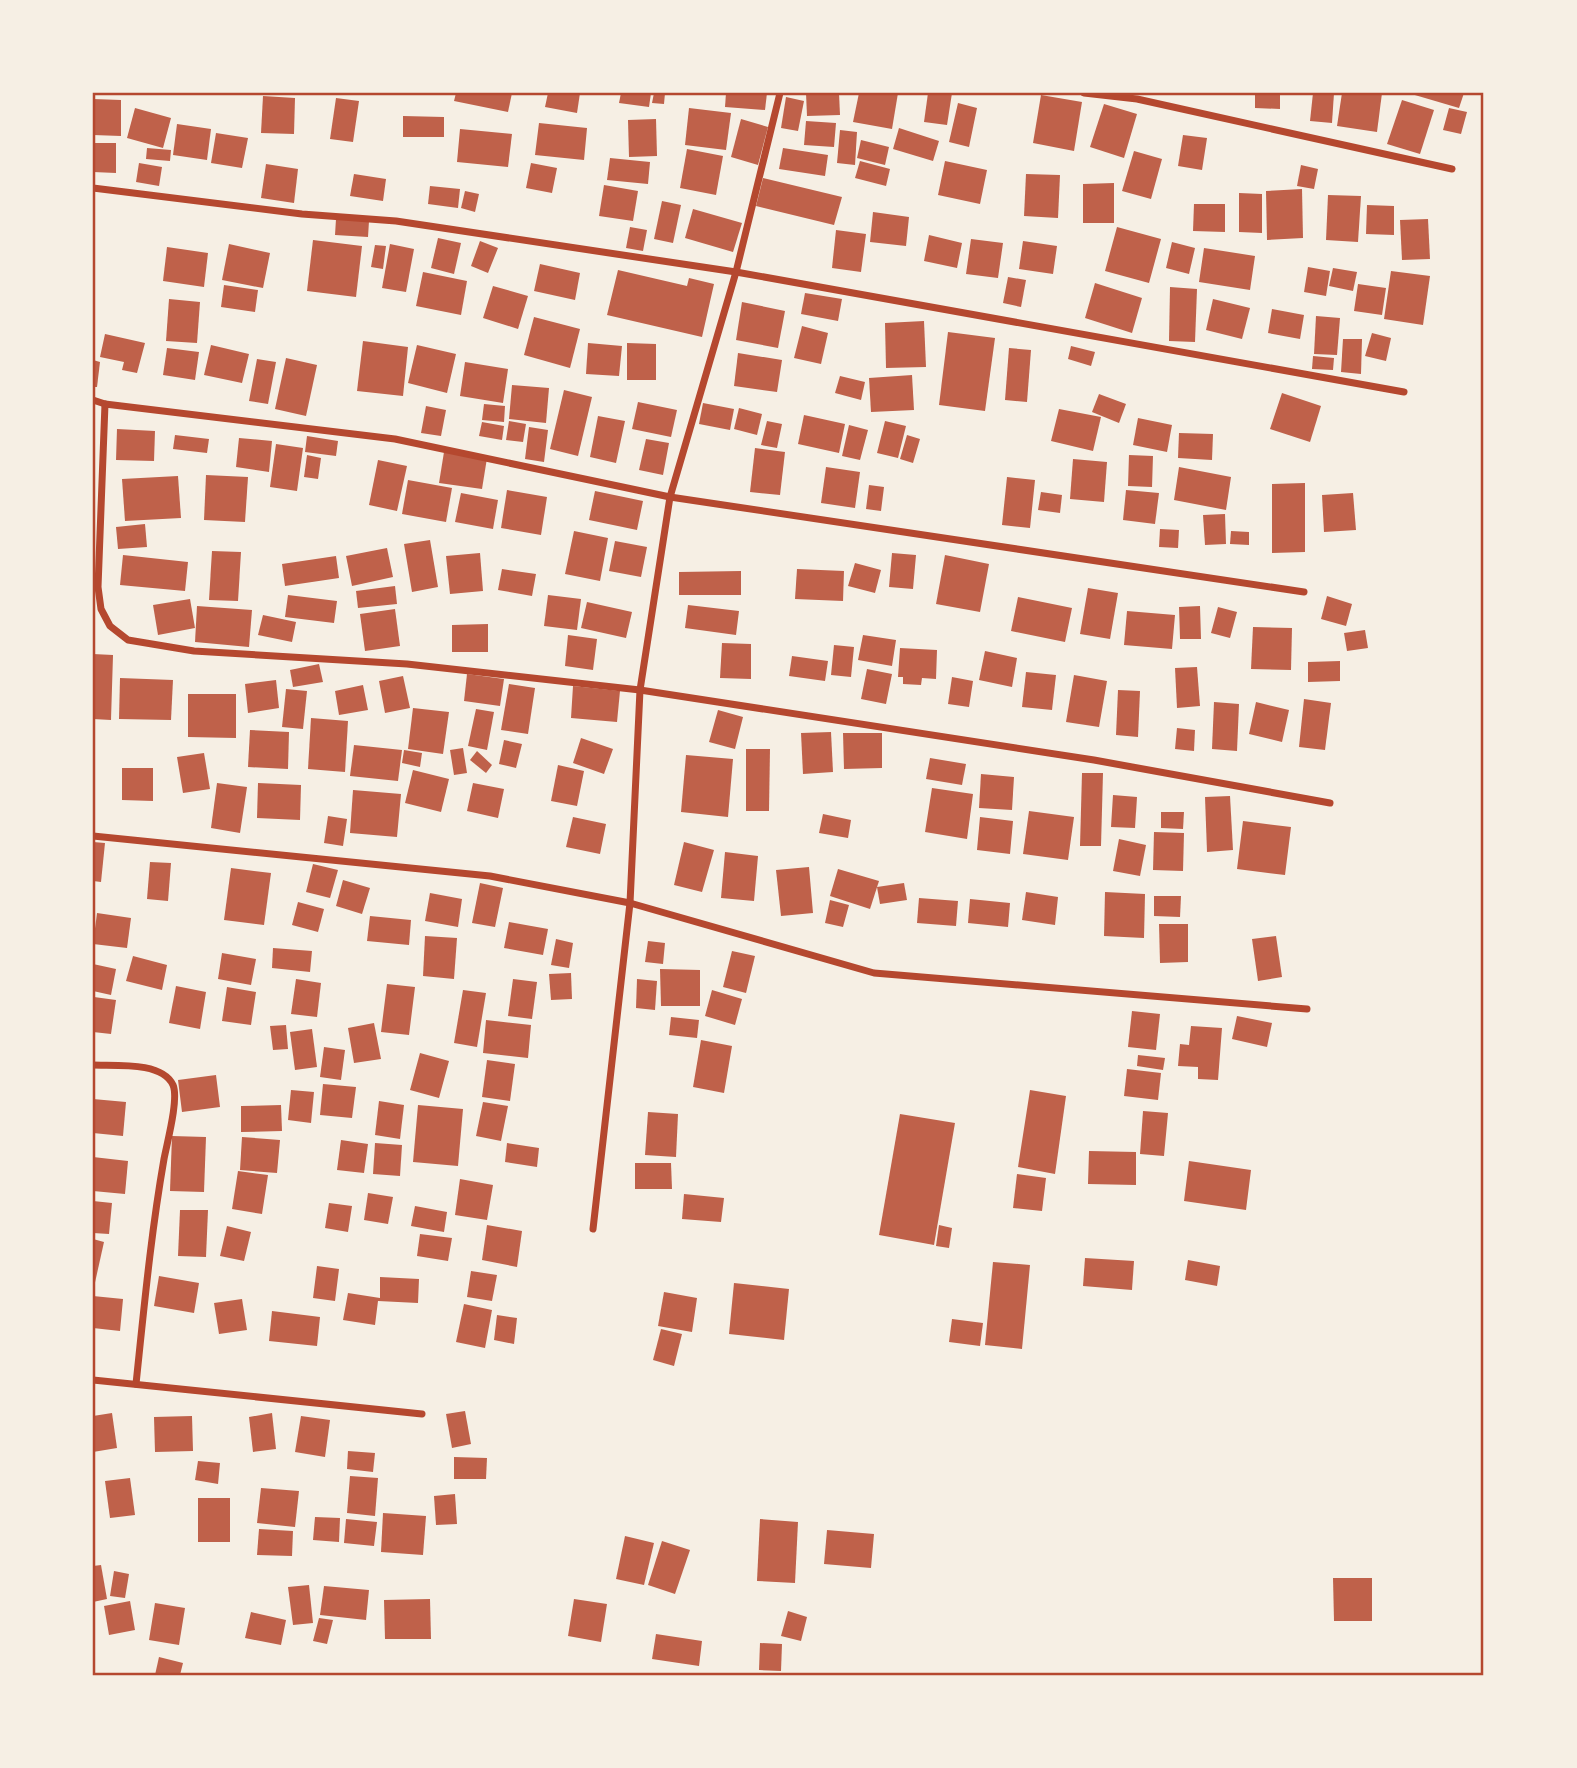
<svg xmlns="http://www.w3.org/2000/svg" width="1577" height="1768" viewBox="0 0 1577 1768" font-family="Inter,sans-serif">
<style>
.building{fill:#bf614a}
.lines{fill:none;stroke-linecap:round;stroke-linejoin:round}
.minor{stroke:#b5482f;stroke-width:7}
.neatline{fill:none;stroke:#b5482f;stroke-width:2.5}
</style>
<rect width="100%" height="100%" fill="#f6efe4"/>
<g class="building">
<polygon points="456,93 512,93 508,112 454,101"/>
<polygon points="548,93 580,93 577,113 545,107"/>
<polygon points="621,93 651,93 649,107 619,103"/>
<polygon points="654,93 665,93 664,104 652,103"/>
<polygon points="726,93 767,93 765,110 725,107"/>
<polygon points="806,93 839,93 840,115 807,116"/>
<polygon points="859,93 898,93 892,129 853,122"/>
<polygon points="928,93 952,93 947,125 924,122"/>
<polygon points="1255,93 1280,93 1280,109 1255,108"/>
<polygon points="1313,93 1334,93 1332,123 1310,121"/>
<polygon points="1342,93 1382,93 1377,132 1337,126"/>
<polygon points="1408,93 1464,93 1459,108"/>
<polygon points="1041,95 1082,102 1074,151 1033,143"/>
<polygon points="263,96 295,98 294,134 261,133"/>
<polygon points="786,97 804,101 798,131 781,128"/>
<polygon points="336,98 359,101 353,142 330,139"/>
<polygon points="93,99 121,100 121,136 93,135"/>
<polygon points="1402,100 1434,110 1420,154 1387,144"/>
<polygon points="958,103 977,108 969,147 949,142"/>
<polygon points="1104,104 1137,114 1124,158 1090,147"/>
<polygon points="135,108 171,118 163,148 127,138"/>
<polygon points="689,108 731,113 726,150 685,145"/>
<polygon points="1449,108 1467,112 1461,134 1443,130"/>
<polygon points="403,116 444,117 444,137 403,137"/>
<polygon points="656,119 657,156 629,157 628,120"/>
<polygon points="741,119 768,127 758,165 731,157"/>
<polygon points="806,121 836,123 834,147 804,145"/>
<polygon points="539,123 587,128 584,160 535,155"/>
<polygon points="177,124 211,129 207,160 173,155"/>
<polygon points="899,128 939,141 933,161 893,149"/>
<polygon points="460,129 512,134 508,167 457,162"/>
<polygon points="840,130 857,132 855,165 837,163"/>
<polygon points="216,133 248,138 242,168 211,163"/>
<polygon points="1183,135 1207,138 1202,170 1178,166"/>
<polygon points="861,140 889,147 885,165 857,158"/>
<polygon points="93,143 116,143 116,173 93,172"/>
<polygon points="147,148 171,150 170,161 146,159"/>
<polygon points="783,148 828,155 825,176 779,169"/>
<polygon points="687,149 723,156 716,195 680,188"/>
<polygon points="1134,151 1162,159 1151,199 1122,191"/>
<polygon points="610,158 650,162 648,184 607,180"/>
<polygon points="860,161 890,169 886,186 855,178"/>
<polygon points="945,161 987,170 980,204 938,195"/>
<polygon points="139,163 162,167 159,186 136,182"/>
<polygon points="531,163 557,168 552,193 526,188"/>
<polygon points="266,164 298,169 294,203 261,198"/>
<polygon points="1301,165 1318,169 1314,189 1297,186"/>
<polygon points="354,174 386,179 383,201 350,196"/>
<polygon points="1026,174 1060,175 1058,218 1024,216"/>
<polygon points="763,178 842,197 834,225 756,206"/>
<polygon points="1114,183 1114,223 1083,223 1083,184"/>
<polygon points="604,185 638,191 633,221 599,216"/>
<polygon points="430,186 460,189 458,208 428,204"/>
<polygon points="1302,189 1303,238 1267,240 1266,191"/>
<polygon points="465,191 479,194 475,212 461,208"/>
<polygon points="1239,193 1262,194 1262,233 1239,232"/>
<polygon points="1328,195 1361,196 1358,242 1326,240"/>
<polygon points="662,201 681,205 673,243 654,239"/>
<polygon points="1194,204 1225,204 1225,232 1193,231"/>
<polygon points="1367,205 1394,206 1394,235 1366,234"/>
<polygon points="693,209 742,223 733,252 685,238"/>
<polygon points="873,212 909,217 906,246 870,242"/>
<polygon points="336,219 369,221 368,237 335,235"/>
<polygon points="1428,219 1430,259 1402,260 1400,220"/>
<polygon points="630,227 647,230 643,251 626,248"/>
<polygon points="1117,227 1161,239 1149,283 1105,271"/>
<polygon points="836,230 866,234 861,272 832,268"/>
<polygon points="929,235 962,243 957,268 924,261"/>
<polygon points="438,238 461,243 454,274 431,268"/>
<polygon points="971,239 1003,243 998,278 966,274"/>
<polygon points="313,240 362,246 356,297 307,291"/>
<polygon points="480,241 498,248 488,273 471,266"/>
<polygon points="1023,241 1057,246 1053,274 1019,269"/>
<polygon points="1172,242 1195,248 1189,274 1166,268"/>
<polygon points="229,244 270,253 263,288 222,280"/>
<polygon points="390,244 414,249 406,292 382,288"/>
<polygon points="375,245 386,246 383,269 371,267"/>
<polygon points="167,247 208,253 204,287 163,281"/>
<polygon points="1204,248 1255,256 1250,290 1199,282"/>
<polygon points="540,264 580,273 575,300 534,291"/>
<polygon points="1308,267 1330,271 1326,296 1304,292"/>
<polygon points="1333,268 1357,272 1353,291 1329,286"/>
<polygon points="618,270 687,286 689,278 714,284 702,337 607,315"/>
<polygon points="1391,271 1430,276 1423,325 1384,319"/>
<polygon points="423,272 467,281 461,315 416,306"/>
<polygon points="1008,277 1026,280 1021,307 1003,303"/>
<polygon points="1095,283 1142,298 1132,333 1085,318"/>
<polygon points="1358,284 1386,288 1382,315 1354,311"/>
<polygon points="224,285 258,290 255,312 221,307"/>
<polygon points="493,286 528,296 518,329 483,318"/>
<polygon points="1170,287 1197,289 1195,342 1169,341"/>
<polygon points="805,293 842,299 838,321 801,314"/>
<polygon points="169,299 200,302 197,343 166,341"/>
<polygon points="1213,299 1250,308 1242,339 1206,330"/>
<polygon points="742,302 785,311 778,348 736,340"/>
<polygon points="1272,309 1304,315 1300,339 1268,333"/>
<polygon points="1316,316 1340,318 1337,355 1314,354"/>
<polygon points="534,317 580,329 570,368 524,355"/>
<polygon points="924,321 926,367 886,368 885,323"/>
<polygon points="802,326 828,333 821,364 794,358"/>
<polygon points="948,332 995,338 985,411 939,405"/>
<polygon points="1372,333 1391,338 1386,361 1365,356"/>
<polygon points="105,334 145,343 137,373 122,370 124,362 100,357"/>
<polygon points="1343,339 1362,339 1361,374 1341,372"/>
<polygon points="363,341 408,347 403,396 357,391"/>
<polygon points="588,343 622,346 619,376 586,374"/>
<polygon points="627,343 656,344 656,380 627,380"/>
<polygon points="211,345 249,354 242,383 204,375"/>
<polygon points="417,345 456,354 447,393 408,383"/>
<polygon points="1071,346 1095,352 1091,366 1068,359"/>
<polygon points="167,348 199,352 195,380 163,375"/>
<polygon points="1009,348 1031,350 1027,402 1005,400"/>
<polygon points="738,353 782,360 777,392 734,386"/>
<polygon points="1313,356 1334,358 1333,370 1312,369"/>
<polygon points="286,358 317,365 306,416 275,409"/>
<polygon points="257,359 276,362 268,404 249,401"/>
<polygon points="93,360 100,362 97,387 93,387"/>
<polygon points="465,362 508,369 503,403 460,396"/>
<polygon points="912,375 914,410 871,412 869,378"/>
<polygon points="840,376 865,382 861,400 835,393"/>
<polygon points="512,385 549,388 546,423 509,419"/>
<polygon points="564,390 592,397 578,456 550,449"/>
<polygon points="1282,393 1321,406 1310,442 1270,429"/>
<polygon points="1099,394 1126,404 1119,423 1092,412"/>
<polygon points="638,402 677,410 671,437 632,429"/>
<polygon points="703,403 734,409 730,430 699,424"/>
<polygon points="484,404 505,406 504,422 482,420"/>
<polygon points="426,406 446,410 441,436 421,433"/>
<polygon points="739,408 762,414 757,435 734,429"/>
<polygon points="1059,409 1101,417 1093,451 1051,441"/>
<polygon points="804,415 845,424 839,453 798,444"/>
<polygon points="598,416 625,421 616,463 590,457"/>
<polygon points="1138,418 1172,425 1167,452 1133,445"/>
<polygon points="509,421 526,424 523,442 506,440"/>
<polygon points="767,421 782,424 777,448 761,445"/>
<polygon points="885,421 906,426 898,458 877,453"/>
<polygon points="482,422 504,426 502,440 479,436"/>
<polygon points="849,425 868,430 860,460 842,456"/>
<polygon points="529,427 548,430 544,462 525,459"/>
<polygon points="117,429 155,431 154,461 116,460"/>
<polygon points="1179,433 1213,434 1212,460 1178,458"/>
<polygon points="175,435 209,439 207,453 173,449"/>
<polygon points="907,435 920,439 913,463 900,459"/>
<polygon points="307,436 338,441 336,456 305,452"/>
<polygon points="239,438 272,441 269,472 236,467"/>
<polygon points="646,439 669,443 663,475 639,470"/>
<polygon points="276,444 303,448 297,491 270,487"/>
<polygon points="755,448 785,452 780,495 750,492"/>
<polygon points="444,452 487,458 482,489 439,483"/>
<polygon points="307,455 321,458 318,479 304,477"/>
<polygon points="1129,455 1153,456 1152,487 1128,486"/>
<polygon points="1073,459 1107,462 1104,502 1070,499"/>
<polygon points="378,460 407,466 397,511 369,505"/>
<polygon points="826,467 860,472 855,508 821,503"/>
<polygon points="1179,467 1231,477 1226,510 1174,500"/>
<polygon points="206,475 248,477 245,522 204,520"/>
<polygon points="178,476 181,518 125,521 122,479"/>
<polygon points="1007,477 1035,480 1030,528 1002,525"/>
<polygon points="408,480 452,488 446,522 402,514"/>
<polygon points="1305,483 1305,552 1272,553 1272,484"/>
<polygon points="869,485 884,487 881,511 866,509"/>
<polygon points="507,490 547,497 541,535 501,528"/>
<polygon points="1126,490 1159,493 1155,524 1123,520"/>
<polygon points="595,491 643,501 637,530 589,520"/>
<polygon points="1041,492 1062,495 1060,513 1038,510"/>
<polygon points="461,493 498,500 493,529 455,522"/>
<polygon points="1353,493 1356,530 1324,532 1322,495"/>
<polygon points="1225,514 1226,544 1205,545 1203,515"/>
<polygon points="145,524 147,547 118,549 116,527"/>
<polygon points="1160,529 1179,530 1178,548 1159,547"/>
<polygon points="574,531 608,538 600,581 565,574"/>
<polygon points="1231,531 1249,532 1249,545 1230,544"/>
<polygon points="430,540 438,587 412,592 404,544"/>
<polygon points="615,541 647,547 641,577 609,571"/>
<polygon points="387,548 393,577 352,586 346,556"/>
<polygon points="212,551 241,552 238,601 209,600"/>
<polygon points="480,553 483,591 450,594 446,556"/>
<polygon points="892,553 916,555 913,589 889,587"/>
<polygon points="123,555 188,562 185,591 120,585"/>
<polygon points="945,555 989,564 980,612 936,604"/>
<polygon points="336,556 339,578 285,586 282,564"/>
<polygon points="855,563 881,570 875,593 848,586"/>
<polygon points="502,569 536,574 532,596 498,590"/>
<polygon points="797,569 844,571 843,601 795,599"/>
<polygon points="741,571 741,595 679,595 679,572"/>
<polygon points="395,586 397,604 358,608 356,591"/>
<polygon points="1088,588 1118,593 1110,639 1080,634"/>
<polygon points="288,595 337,601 334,623 285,617"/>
<polygon points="548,595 581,599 577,630 544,626"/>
<polygon points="1327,596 1352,604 1346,626 1321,619"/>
<polygon points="1018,597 1072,608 1065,642 1011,631"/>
<polygon points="190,599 195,628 158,635 153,605"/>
<polygon points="587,602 632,612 626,638 581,628"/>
<polygon points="688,605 739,611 736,635 685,628"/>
<polygon points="197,606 252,610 249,647 195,642"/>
<polygon points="1200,606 1201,639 1180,639 1179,607"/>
<polygon points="1218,607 1237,612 1230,638 1211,633"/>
<polygon points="395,609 400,646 365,651 360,614"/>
<polygon points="1127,611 1175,615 1172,649 1124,645"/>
<polygon points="263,615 296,622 292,642 258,635"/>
<polygon points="488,624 488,652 452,652 452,625"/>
<polygon points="1253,627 1292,628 1291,670 1251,669"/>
<polygon points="1365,630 1368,648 1347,651 1344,633"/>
<polygon points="568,635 597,639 593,670 565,666"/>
<polygon points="863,635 896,640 892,666 858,660"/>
<polygon points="722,643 751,644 751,679 720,678"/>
<polygon points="834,645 854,647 851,677 831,675"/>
<polygon points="900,648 937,650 936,679 922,678 921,685 903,684 903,677 898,677"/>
<polygon points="985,651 1017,658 1012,687 979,680"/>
<polygon points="93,654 113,655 111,720 93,719"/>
<polygon points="792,656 828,661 825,681 789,676"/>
<polygon points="1340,661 1340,681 1308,682 1308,662"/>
<polygon points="319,664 323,682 293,687 290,670"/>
<polygon points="1197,667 1200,706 1177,708 1175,668"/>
<polygon points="867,669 892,674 886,704 861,699"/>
<polygon points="1026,672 1056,675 1052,710 1022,707"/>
<polygon points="467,674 504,679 500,706 464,701"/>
<polygon points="1074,675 1107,681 1099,727 1066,722"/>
<polygon points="403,676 410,708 385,713 379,681"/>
<polygon points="952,677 973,681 969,707 948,704"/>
<polygon points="120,678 173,680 171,720 119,719"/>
<polygon points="276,680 279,708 248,713 245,684"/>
<polygon points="509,684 535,688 528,734 501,730"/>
<polygon points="363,685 368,710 339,715 335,691"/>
<polygon points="573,686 620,691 617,722 571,718"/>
<polygon points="286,689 307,691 303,729 282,727"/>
<polygon points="1118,690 1140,691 1138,737 1116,735"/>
<polygon points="188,694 236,694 236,738 188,737"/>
<polygon points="1304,699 1331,703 1325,750 1299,747"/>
<polygon points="1214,702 1239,704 1237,751 1212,749"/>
<polygon points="1256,702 1289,710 1282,742 1249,734"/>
<polygon points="413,708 449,712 443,754 408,749"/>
<polygon points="476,709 494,712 487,750 468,746"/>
<polygon points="718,710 743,717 735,749 709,742"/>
<polygon points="311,718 348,721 345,772 308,769"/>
<polygon points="1177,728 1195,730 1194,751 1175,749"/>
<polygon points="250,730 289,732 288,769 248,767"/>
<polygon points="831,732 833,772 803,774 801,733"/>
<polygon points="843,733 882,733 882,768 844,769"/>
<polygon points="581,738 613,749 604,774 573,763"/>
<polygon points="504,740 522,744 516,768 499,764"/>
<polygon points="354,745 402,750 398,781 350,776"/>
<polygon points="463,748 467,773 454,775 450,750"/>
<polygon points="746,749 770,749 769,811 746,811"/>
<polygon points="404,750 422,753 420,767 402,763"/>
<polygon points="477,751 492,765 486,773 470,760"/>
<polygon points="204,753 210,789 183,793 177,757"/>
<polygon points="686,755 733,759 728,817 681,812"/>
<polygon points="930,758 966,764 962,785 926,779"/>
<polygon points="558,765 584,771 577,806 551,801"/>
<polygon points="122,768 153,768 153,801 122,800"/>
<polygon points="413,770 449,779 441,812 405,803"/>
<polygon points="1082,773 1103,773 1101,846 1080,846"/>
<polygon points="981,774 1014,777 1012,810 979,808"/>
<polygon points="217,783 247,787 240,833 211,828"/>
<polygon points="258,783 301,785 300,820 257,818"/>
<polygon points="473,783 504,789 498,818 467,811"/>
<polygon points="932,788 973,794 967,839 925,832"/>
<polygon points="353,790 401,794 397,837 350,833"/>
<polygon points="1113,795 1137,797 1135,828 1111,827"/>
<polygon points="1230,796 1233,850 1207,852 1205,797"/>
<polygon points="1029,811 1074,817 1068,860 1023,854"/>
<polygon points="1161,812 1184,812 1183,829 1161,828"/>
<polygon points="823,814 851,820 848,838 819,833"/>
<polygon points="328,816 347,819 343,846 324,843"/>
<polygon points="573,817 606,824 600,854 566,847"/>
<polygon points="980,817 1013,821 1010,854 977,850"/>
<polygon points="1243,821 1291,827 1285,875 1237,869"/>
<polygon points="1154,832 1184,833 1183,871 1153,870"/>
<polygon points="1119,839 1146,845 1140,876 1113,871"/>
<polygon points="93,842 105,843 101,882 93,881"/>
<polygon points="684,842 714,850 702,892 674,885"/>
<polygon points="725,852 758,856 754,901 721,898"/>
<polygon points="150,862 171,863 168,901 147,899"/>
<polygon points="313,864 338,870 330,898 306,892"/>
<polygon points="809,867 813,913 781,916 776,870"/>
<polygon points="231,868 271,873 264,925 224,920"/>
<polygon points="838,869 879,881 870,909 830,896"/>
<polygon points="343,880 370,888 362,914 336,906"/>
<polygon points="480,883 503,888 495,927 472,923"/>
<polygon points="904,883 907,900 880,904 877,887"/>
<polygon points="1026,892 1058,897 1055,925 1022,920"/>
<polygon points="1105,892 1145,894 1144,938 1104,936"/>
<polygon points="430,893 462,899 458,927 425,921"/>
<polygon points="1154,896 1181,896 1180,917 1154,916"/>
<polygon points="919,898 958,901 956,926 917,923"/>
<polygon points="970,899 1010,903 1008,927 968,923"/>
<polygon points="830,900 849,905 843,927 825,923"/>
<polygon points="298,902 324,909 318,932 292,925"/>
<polygon points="97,913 131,918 127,948 93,944"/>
<polygon points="370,916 411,920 409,945 367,941"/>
<polygon points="509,922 548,929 543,955 504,948"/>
<polygon points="1159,924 1188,924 1188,962 1160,963"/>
<polygon points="425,936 457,938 454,979 423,976"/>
<polygon points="1276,936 1282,977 1258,981 1252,939"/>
<polygon points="556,939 573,943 569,968 551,965"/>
<polygon points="648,941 665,943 663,964 645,962"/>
<polygon points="273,948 312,951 310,972 272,968"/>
<polygon points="732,951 755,956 746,993 723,987"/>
<polygon points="222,953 256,959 251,985 218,979"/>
<polygon points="133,956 167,965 162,990 126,981"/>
<polygon points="93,964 116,969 111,995 93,991"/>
<polygon points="660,969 700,970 700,1006 661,1006"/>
<polygon points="571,973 572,999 551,1000 549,974"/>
<polygon points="296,979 321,983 317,1017 291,1014"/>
<polygon points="513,979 537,982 532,1019 508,1016"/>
<polygon points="637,979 657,981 655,1010 636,1008"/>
<polygon points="387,984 415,987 409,1035 381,1032"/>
<polygon points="176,986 206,992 200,1029 169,1023"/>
<polygon points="227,987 256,992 251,1025 222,1021"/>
<polygon points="463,990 486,993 477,1047 454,1043"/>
<polygon points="712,990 742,999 735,1025 705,1016"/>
<polygon points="94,997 116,1000 111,1034 93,1032"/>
<polygon points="1132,1011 1160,1014 1156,1050 1128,1047"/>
<polygon points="1237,1016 1272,1023 1267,1047 1232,1039"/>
<polygon points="671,1017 699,1020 697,1038 669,1035"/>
<polygon points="486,1020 531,1025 528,1058 483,1053"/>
<polygon points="374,1023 381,1059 354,1063 348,1028"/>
<polygon points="286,1025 288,1049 273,1050 270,1026"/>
<polygon points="1191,1026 1222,1028 1218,1080 1198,1079 1198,1067 1178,1066 1180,1044 1189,1045"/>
<polygon points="312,1029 317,1067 295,1070 290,1032"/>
<polygon points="701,1040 732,1046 724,1093 693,1087"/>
<polygon points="324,1047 345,1050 341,1080 320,1077"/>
<polygon points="420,1053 449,1061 439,1098 410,1090"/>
<polygon points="1138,1055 1165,1058 1163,1070 1137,1066"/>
<polygon points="487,1060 515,1064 510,1101 482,1097"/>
<polygon points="1127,1069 1161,1073 1158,1100 1124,1096"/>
<polygon points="216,1075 220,1107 182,1112 178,1080"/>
<polygon points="323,1084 356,1087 352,1118 320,1115"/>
<polygon points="291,1090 314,1092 311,1123 288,1120"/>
<polygon points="1030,1090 1066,1096 1055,1174 1018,1167"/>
<polygon points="93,1099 126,1102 123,1136 93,1133"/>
<polygon points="379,1101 404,1105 400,1139 375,1135"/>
<polygon points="483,1102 508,1106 501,1141 476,1136"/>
<polygon points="281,1105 282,1131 241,1132 241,1106"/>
<polygon points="418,1105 463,1109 458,1166 413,1162"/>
<polygon points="1143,1111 1168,1113 1164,1156 1140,1154"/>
<polygon points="648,1112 678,1114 676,1157 645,1155"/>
<polygon points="900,1114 955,1123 934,1245 879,1235"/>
<polygon points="172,1136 206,1137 204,1192 170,1191"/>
<polygon points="242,1137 280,1140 277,1173 240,1170"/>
<polygon points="341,1140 368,1144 364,1173 337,1170"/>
<polygon points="375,1143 402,1145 400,1176 373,1174"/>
<polygon points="507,1143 539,1148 537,1167 505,1162"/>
<polygon points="1089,1151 1136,1152 1136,1185 1088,1184"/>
<polygon points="93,1157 128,1161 125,1194 93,1191"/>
<polygon points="1189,1161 1251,1170 1246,1210 1184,1201"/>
<polygon points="635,1163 671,1163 672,1189 635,1189"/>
<polygon points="238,1171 268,1175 262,1214 232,1209"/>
<polygon points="1017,1174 1046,1178 1042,1211 1013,1208"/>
<polygon points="460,1179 493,1185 487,1220 455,1215"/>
<polygon points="368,1193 393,1197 388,1224 364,1220"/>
<polygon points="684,1194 724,1198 721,1222 682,1219"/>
<polygon points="93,1201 112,1203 109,1234 93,1233"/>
<polygon points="329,1203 352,1206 348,1232 325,1228"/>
<polygon points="415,1206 447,1212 444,1232 411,1226"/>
<polygon points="180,1210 208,1210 206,1257 178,1256"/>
<polygon points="487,1225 522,1231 517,1267 482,1260"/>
<polygon points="939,1225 952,1228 949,1248 936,1246"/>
<polygon points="227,1226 251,1232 244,1261 220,1256"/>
<polygon points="420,1234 452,1238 448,1261 417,1256"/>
<polygon points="93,1239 104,1242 94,1287 93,1287"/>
<polygon points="1085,1258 1134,1261 1132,1290 1083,1286"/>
<polygon points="1188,1260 1220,1266 1217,1286 1185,1280"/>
<polygon points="993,1262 1030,1265 1022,1349 985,1345"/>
<polygon points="317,1266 339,1269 335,1301 313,1298"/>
<polygon points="471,1271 497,1275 492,1301 467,1297"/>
<polygon points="159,1276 199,1283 194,1313 154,1306"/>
<polygon points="380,1277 419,1279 418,1303 378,1301 375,1325 343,1320 348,1293 380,1298"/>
<polygon points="734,1283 789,1289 784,1340 729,1334"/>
<polygon points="664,1292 697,1298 692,1332 658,1326"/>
<polygon points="93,1296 123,1299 120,1331 93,1328"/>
<polygon points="242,1299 247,1330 219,1334 214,1303"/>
<polygon points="464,1304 492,1310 485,1348 456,1342"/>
<polygon points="272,1311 320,1317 317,1346 269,1341"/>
<polygon points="497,1315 517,1318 514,1344 494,1340"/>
<polygon points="952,1319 983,1323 980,1346 949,1342"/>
<polygon points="661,1329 682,1334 674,1366 653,1360"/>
<polygon points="465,1411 471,1444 452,1448 446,1414"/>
<polygon points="112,1413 117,1448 93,1452 93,1416"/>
<polygon points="272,1413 276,1449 253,1452 249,1417"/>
<polygon points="192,1416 193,1451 155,1452 154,1417"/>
<polygon points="301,1416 330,1420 325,1457 295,1452"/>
<polygon points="348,1451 375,1453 373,1472 347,1469"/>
<polygon points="454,1457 487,1458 486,1479 454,1479"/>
<polygon points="198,1461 220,1463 218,1484 195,1480"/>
<polygon points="350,1476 378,1478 375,1516 347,1513"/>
<polygon points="130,1478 135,1515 110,1518 105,1481"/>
<polygon points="261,1488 299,1491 295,1527 257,1523"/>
<polygon points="455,1494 457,1524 436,1525 434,1496"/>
<rect x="198" y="1498" width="32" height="44"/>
<polygon points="383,1513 426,1516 423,1555 381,1552"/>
<polygon points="315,1517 340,1518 339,1542 313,1540"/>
<polygon points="346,1519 377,1522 374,1546 344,1543"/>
<polygon points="760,1519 798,1522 795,1583 757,1581"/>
<polygon points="259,1529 293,1531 292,1556 257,1555"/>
<polygon points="827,1530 874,1534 871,1568 824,1564"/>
<polygon points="625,1536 654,1543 644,1585 616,1579"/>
<polygon points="662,1541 690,1550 675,1594 648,1585"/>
<polygon points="101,1565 107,1599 93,1602 93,1566"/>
<polygon points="114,1571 129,1574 125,1598 110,1596"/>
<polygon points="1333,1578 1372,1578 1372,1621 1334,1621"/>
<polygon points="309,1585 313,1623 293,1625 288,1587"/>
<polygon points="324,1586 369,1590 366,1620 320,1615"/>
<polygon points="430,1599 431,1639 385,1639 384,1600"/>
<polygon points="574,1599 607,1604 601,1642 568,1636"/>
<polygon points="130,1601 135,1630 109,1635 104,1606"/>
<polygon points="155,1603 185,1608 179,1645 149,1640"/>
<polygon points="788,1611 807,1617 801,1641 781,1636"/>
<polygon points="251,1612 286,1620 281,1645 245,1638"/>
<polygon points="319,1618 333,1620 327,1644 313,1641"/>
<polygon points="656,1634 702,1641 699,1666 652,1659"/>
<polygon points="760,1643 782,1644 781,1671 759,1670"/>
<polygon points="159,1657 183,1663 180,1675 155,1675"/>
</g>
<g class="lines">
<g class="minor">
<polyline points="1084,93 1137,99 1452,169"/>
<polyline points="93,188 302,214 396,221 736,272 1404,392"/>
<polyline points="93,400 105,404 395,439 670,497 1304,592"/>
<polyline points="105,404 98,587 101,609 110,626 128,640 194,651 407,664 640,690 1094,760 1330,803"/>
<polyline points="93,836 490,876 630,903 874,973 1307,1009"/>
<path d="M93,1065C114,1066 162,1061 173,1085C179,1099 167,1143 164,1159C151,1233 144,1308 136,1384"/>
<polyline points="593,1229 630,903 640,690 670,497 736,272 780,93"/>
<polyline points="93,1380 422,1414"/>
</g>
</g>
<rect width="1577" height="1768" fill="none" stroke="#f6efe4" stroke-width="189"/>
<rect x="94" y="94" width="1388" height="1580" class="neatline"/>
</svg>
